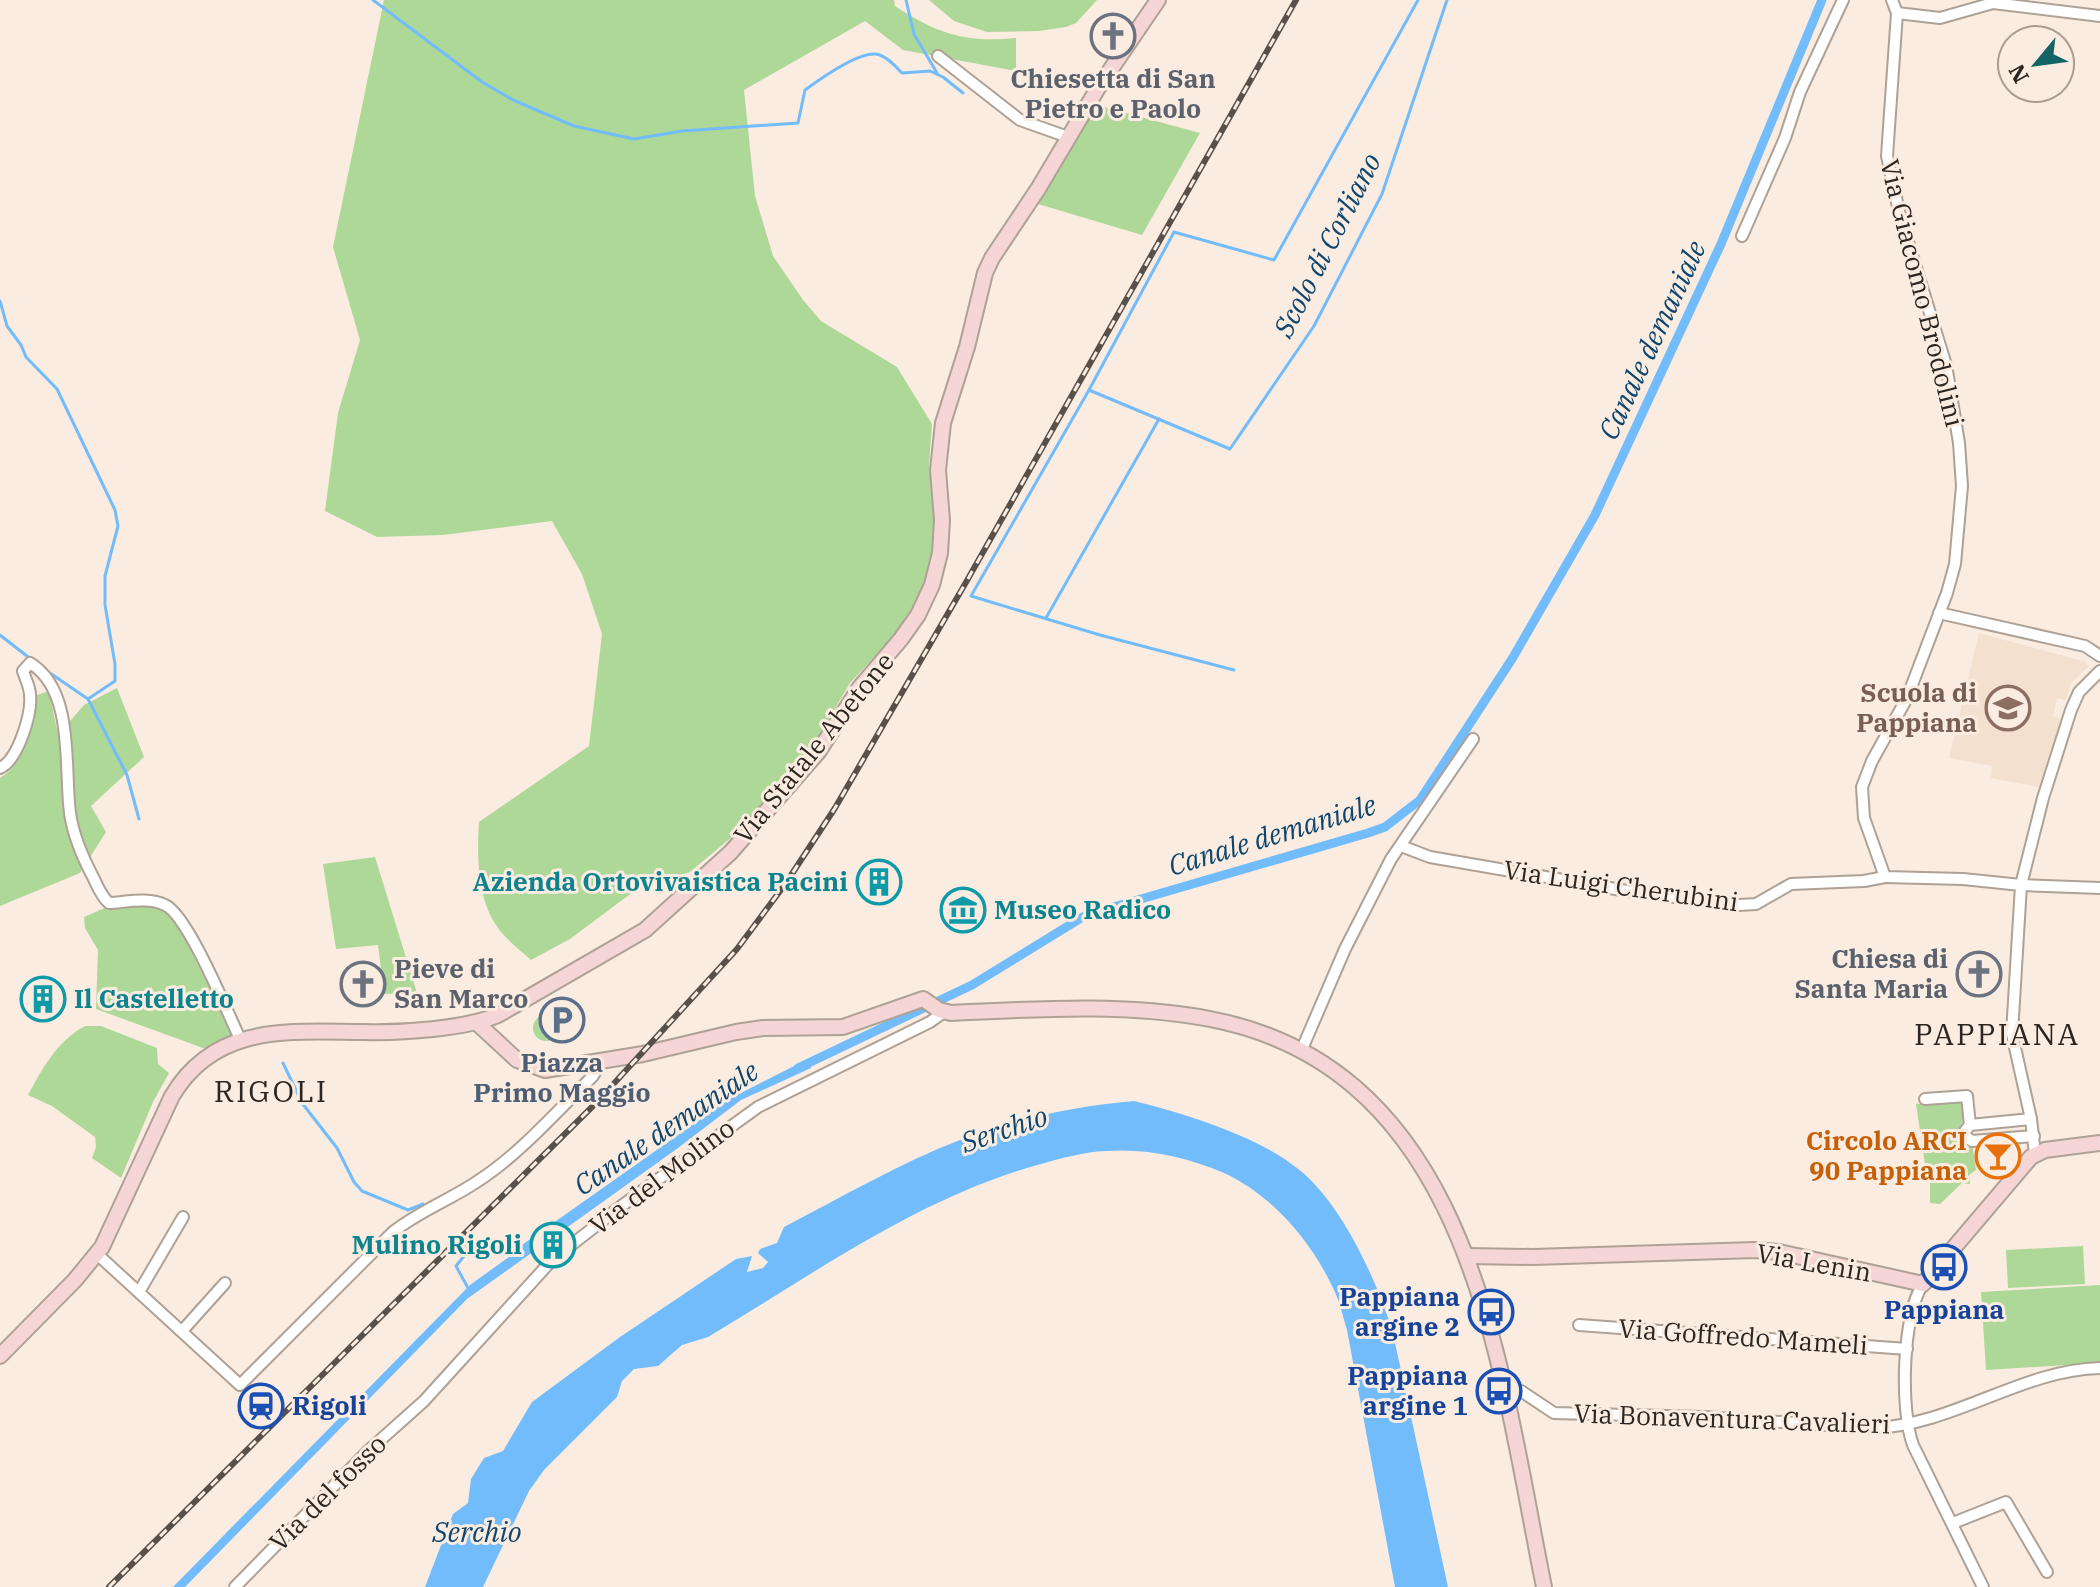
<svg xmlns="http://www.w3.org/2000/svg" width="2100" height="1587" viewBox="0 0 2100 1587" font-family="'IBM Plex Serif',serif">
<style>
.built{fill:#f4e0ce}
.green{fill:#aed898}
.water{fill:#73bcfc}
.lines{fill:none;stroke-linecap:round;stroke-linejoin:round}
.stream{stroke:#73bcfc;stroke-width:3}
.canal{stroke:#73bcfc;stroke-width:9}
.street-casing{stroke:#aea195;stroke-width:14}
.secondary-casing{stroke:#aea195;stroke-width:18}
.street{stroke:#fff;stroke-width:10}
.secondary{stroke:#f5d5d6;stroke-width:14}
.rail-casing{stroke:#58514b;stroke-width:6}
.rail{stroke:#faece0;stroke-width:3;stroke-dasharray:9;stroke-linecap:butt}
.labels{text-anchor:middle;stroke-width:6;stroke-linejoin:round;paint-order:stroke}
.worship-label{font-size:26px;font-weight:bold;fill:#5b616d;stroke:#faece0}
.street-label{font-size:26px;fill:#2b2622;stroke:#faece0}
.education-label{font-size:26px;font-weight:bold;fill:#785e54;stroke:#faece0;text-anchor:end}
.culture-label{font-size:26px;font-weight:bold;fill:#0d838f;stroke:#faece0;text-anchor:end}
.service-label{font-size:26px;font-weight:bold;fill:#4e5e75;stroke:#faece0}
.food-label{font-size:26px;font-weight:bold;fill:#c56008;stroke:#faece0;text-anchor:end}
.transit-label{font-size:26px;font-weight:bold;fill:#164399;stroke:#faece0;text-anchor:end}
.water-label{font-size:28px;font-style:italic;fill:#0f466f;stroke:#faece0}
.quarter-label{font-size:30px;letter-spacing:2px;fill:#2b2622;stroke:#faece0}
</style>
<rect width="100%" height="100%" fill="#faece0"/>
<polygon class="built" points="1979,633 2086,662 2088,667 2071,683 2066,700 2057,698 2053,716 2061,719 2039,787 1991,778 1992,766 1949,758"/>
<g class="green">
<path d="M384,0H894L895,6C938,34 965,43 1016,38V71L903,50L865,21L744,90L755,196L773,256L803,300L821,321L897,367L932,424L929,466L935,525L932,564L906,622L850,683L813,746L739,831L690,872L633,892L570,939L531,960C519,949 505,939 496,925C477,897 477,854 479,822L589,746L602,634L582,574L552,521L443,535L377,537L325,511L338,413L360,340L333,247Z"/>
<polygon points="929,0 1097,0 1076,23 1066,27 1039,31 987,32 954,21"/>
<polygon points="1097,105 1200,133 1142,235 1038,204"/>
<path d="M117,688L144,757L91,806L106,832L80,873L0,906V778C26,762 35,724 37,695L49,691L58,735L84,705Z"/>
<polygon points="375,857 417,993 384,994 378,945 336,949 323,864"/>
<polygon points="157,905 175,919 234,1036 210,1049 203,1048 96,1009 98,950 85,928 84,917 107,907"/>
<circle cx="546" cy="1028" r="13"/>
<path d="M85,1026H101L157,1048L158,1064L169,1073L153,1102L121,1178L92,1158L96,1147L95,1137L52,1106L28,1095C43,1068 56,1042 85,1026Z"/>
<polygon points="1963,1099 1965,1118 1955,1134 1963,1143 1972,1143 1976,1170 1969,1175 1970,1184 1962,1183 1940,1204 1930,1203 1930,1172 1926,1171 1916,1104"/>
<polygon points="2083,1246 2085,1284 2008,1288 2006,1250"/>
<polygon points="2100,1285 2100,1363 1986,1370 1981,1292"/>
</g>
<g class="water">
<polygon points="808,1059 811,1068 741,1100 678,1148 467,1299 185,1587 173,1587 470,1285 513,1254 512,1252 729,1099"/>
<path d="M1134,1101C1183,1113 1257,1136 1297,1168C1341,1202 1375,1277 1392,1329L1448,1587H1395L1347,1330C1343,1317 1340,1302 1334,1290C1312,1242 1272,1195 1224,1173C1187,1157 1146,1148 1106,1151C1084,1152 1062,1158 1041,1164C920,1197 815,1273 708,1337L682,1345L658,1366L634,1369L622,1381L617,1397L544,1470L529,1491L483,1587H425L453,1514L468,1503L471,1479L484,1458L503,1451L532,1402L620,1337L736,1259L752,1256L747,1272L763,1268L768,1262L758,1253L760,1249L777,1243L784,1227C842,1197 900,1163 960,1140C1016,1119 1074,1106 1134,1101Z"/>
</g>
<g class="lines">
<g class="stream">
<path d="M373,0L482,82L513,100L574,126L634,139L682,131L798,123L805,90C820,79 857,53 875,54C886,55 895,66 902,73L930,71L943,77L963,93"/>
<polyline points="906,0 914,34 937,73"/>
<polyline points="0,301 7,326 21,345 26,357 57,389 115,510 118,526 105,576 105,605 115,664 115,681 88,699"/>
<polyline points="1089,390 1230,449 1314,326 1382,194 1447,0"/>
<polyline points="1046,618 1159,419"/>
<polyline points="0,635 32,660"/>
<polyline points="44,669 88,699 127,775 139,819"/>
<polyline points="1234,670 1100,635 971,596 1089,390 1174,232 1274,260 1418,0"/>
<polyline points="283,1063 302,1103 337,1148 354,1182 362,1191 408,1210 423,1204"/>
<polyline points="465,1242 469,1250 456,1266 468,1288"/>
</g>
<polyline class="canal" points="798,1068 972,985 1086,915 1368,833 1385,827 1420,800 1512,659 1595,515 1721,244 1822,0"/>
<g class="street-casing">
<g id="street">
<polyline points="1892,0 1897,13 1887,156 1900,216 1946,365 1959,443 1962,486 1955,564 1947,593 1907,698 1872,761 1862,787 1864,818 1885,877 1963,879 2021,885 2012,1034 2031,1119 2035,1154"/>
<polyline points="1897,13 1940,18 1993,3 2100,16"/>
<polyline points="938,56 1020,120 1068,137"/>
<polyline points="1742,236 1785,138 1800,92 1843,0"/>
<polyline points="1939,613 2085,646 2100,656"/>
<polyline points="2100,671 2079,692 2071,710 2043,798 2021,885 2100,888"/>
<path d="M0,768C18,760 32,714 30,695C30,687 25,678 23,671L30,663C75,690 64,768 70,813C73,835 83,858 93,877C98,887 101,896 109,903C127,902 149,897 165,905C188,915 228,1014 241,1041"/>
<polyline points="1401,846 1430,857 1627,891 1739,905 1756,904 1791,884 1864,881 1885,877"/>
<polyline points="1302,1049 1345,949 1391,859 1473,739"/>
<polyline points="1925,1099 1967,1096 1970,1125"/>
<polyline points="2031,1119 1970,1125 1965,1131 1966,1137 1972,1141 2034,1136"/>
<path d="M97,1254L240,1385L393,1232C419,1211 450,1200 478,1181C521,1153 557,1111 593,1076L602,1061"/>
<path d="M1923,1284C1902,1315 1900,1410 1913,1445L1983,1587"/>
<polyline points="139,1292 183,1217"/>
<polyline points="1579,1325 1907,1349"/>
<polyline points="182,1331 225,1283"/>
<path d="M1506,1388L1521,1391L1554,1413L1704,1417L1874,1428C1954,1425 2021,1370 2100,1368"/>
<polyline points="1953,1523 2006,1502 2047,1572"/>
<polyline points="235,1587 368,1451 424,1401 552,1260 620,1207 758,1107 930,1022 944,1012"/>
</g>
</g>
<g class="secondary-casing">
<g id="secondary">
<path d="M477,1023L517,1060L545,1070L643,1054L736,1032L763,1028L843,1027L923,999L939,1010L951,1013C1036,1009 1127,1003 1210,1019C1475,1070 1500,1372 1544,1587"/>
<polyline points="1467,1256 1533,1257 1755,1250 1779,1252 1923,1284 2031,1157 2045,1150 2100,1143"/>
<path d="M0,1356L75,1280L102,1247L172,1096C216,1022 292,1032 365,1032C402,1033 464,1029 498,1015L645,930L731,852L819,751L860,687L901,639L918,615L932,585L940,553L942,520L938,470L943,423L967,347L985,273L992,258L1038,189L1098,88L1158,0"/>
</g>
</g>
<use href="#street" class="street"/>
<use href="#secondary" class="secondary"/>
<g class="rail-casing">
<polyline id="rail" points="109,1587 597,1102 737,949 786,883 835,808 965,584 1296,0"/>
</g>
<use href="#rail" class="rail"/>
</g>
<defs>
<g id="church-ring" transform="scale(2.3)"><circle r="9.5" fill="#faece0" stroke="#6b7280" stroke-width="1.5"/><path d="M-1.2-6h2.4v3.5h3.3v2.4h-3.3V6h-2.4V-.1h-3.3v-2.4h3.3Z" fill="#6b7280"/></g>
<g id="school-ring" transform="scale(2.3)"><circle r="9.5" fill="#faece0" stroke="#8d6e63" stroke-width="1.5"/><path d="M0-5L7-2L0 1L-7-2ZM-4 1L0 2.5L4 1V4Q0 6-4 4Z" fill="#8d6e63"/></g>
<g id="building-ring" transform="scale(2.3)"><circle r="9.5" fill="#faece0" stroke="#0f9aa8" stroke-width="1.5"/><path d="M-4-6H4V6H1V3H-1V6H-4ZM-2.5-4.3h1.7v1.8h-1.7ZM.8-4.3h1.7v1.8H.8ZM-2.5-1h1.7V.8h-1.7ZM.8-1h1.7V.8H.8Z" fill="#0f9aa8"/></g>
<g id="museum-ring" transform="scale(2.3)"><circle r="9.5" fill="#faece0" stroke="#0f9aa8" stroke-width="1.5"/><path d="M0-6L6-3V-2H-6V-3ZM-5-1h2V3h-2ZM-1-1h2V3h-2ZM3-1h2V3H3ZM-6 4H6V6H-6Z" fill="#0f9aa8"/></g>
<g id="parking-ring" transform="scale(2.3)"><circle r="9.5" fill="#faece0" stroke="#5c6f8a" stroke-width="1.5"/><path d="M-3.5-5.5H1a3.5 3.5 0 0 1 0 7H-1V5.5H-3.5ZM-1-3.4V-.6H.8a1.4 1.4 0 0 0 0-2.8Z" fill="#5c6f8a"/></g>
<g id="bar-ring" transform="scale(2.3)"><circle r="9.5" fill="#faece0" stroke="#e8710a" stroke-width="1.5"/><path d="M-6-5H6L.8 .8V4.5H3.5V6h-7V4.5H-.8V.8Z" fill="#e8710a"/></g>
<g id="bus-ring" transform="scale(2.3)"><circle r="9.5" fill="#faece0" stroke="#1a4fb4" stroke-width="1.5"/><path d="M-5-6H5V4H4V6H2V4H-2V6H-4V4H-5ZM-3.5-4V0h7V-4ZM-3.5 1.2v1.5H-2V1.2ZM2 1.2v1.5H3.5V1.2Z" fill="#1a4fb4"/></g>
<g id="station-ring" transform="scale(2.3)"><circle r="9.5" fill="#faece0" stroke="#1a4fb4" stroke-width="1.5"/><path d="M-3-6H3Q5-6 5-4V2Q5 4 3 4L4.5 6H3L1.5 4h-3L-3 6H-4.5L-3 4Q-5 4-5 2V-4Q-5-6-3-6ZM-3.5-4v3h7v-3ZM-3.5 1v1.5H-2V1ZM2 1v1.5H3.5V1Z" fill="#1a4fb4"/></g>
</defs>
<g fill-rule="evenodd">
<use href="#church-ring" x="1113" y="36"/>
<use href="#school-ring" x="2008" y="708"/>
<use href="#building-ring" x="879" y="882"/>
<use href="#museum-ring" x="963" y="910"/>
<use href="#church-ring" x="1979" y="974"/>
<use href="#church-ring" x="363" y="984"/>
<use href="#building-ring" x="43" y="999"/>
<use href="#parking-ring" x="562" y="1020"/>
<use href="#bar-ring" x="1998" y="1156"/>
<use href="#building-ring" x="553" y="1245"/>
<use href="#bus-ring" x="1944" y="1267"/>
<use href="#bus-ring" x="1491" y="1312"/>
<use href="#bus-ring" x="1499" y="1391"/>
<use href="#station-ring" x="261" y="1406"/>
</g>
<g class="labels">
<g class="worship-label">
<text x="1113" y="88">Chiesetta di San<tspan x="1113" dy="30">Pietro e Paolo</tspan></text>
<text x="1948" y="968" text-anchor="end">Chiesa di<tspan x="1948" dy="30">Santa Maria</tspan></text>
<text x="394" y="978" text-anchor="start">Pieve di<tspan x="394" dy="30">San Marco</tspan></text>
</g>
<g class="street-label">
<text transform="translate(1922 293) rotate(76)" y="9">Via Giacomo Brodolini</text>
<text transform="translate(814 748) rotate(-51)" y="9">Via Statale Abetone</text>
<text transform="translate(1621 886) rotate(8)" y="9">Via Luigi Cherubini</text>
<text transform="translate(662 1177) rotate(-37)" y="9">Via del Molino</text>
<text transform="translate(1814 1263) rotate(10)" y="9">Via Lenin</text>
<text transform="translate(1743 1337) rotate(4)" y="9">Via Goffredo Mameli</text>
<text transform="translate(1732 1419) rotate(2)" y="9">Via Bonaventura Cavalieri</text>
<text transform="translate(328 1493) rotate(-45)" y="9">Via del fosso</text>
</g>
<g class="education-label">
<text x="1977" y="702">Scuola di<tspan x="1977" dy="30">Pappiana</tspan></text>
</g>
<g class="culture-label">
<text x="848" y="891">Azienda Ortovivaistica Pacini</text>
<text x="994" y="919" text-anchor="start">Museo Radico</text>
<text x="74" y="1008" text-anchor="start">Il Castelletto</text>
<text x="522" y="1254">Mulino Rigoli</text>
</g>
<g class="service-label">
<text x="562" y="1072">Piazza<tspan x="562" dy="30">Primo Maggio</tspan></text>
</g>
<g class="food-label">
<text x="1967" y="1150">Circolo ARCI<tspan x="1967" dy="30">90 Pappiana</tspan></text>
</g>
<g class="transit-label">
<text x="1460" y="1306">Pappiana<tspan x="1460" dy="30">argine 2</tspan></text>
<text x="1944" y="1319" text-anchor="middle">Pappiana</text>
<text x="1468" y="1385">Pappiana<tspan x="1468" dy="30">argine 1</tspan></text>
<text x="292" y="1415" text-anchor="start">Rigoli</text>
</g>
<g class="water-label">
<text transform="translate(1327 245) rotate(-63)" y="10">Scolo di Corliano</text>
<text transform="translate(1652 340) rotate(-65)" y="10">Canale demaniale</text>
<text transform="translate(1272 835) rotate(-17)" y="10">Canale demaniale</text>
<text transform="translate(666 1128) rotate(-34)" y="10">Canale demaniale</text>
<text transform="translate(1004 1129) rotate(-19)" y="10">Serchio</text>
<text x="477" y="1542">Serchio</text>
</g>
<g class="quarter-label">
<text x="1997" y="1045">PAPPIANA</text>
<text x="271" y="1102">RIGOLI</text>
</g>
</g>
<g transform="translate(2036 64) rotate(241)"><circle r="38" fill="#faece0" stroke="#a79d94" stroke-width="2"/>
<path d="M0-6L14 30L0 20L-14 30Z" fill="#146466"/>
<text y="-12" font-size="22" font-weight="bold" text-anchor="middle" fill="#2b2622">N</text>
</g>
</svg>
